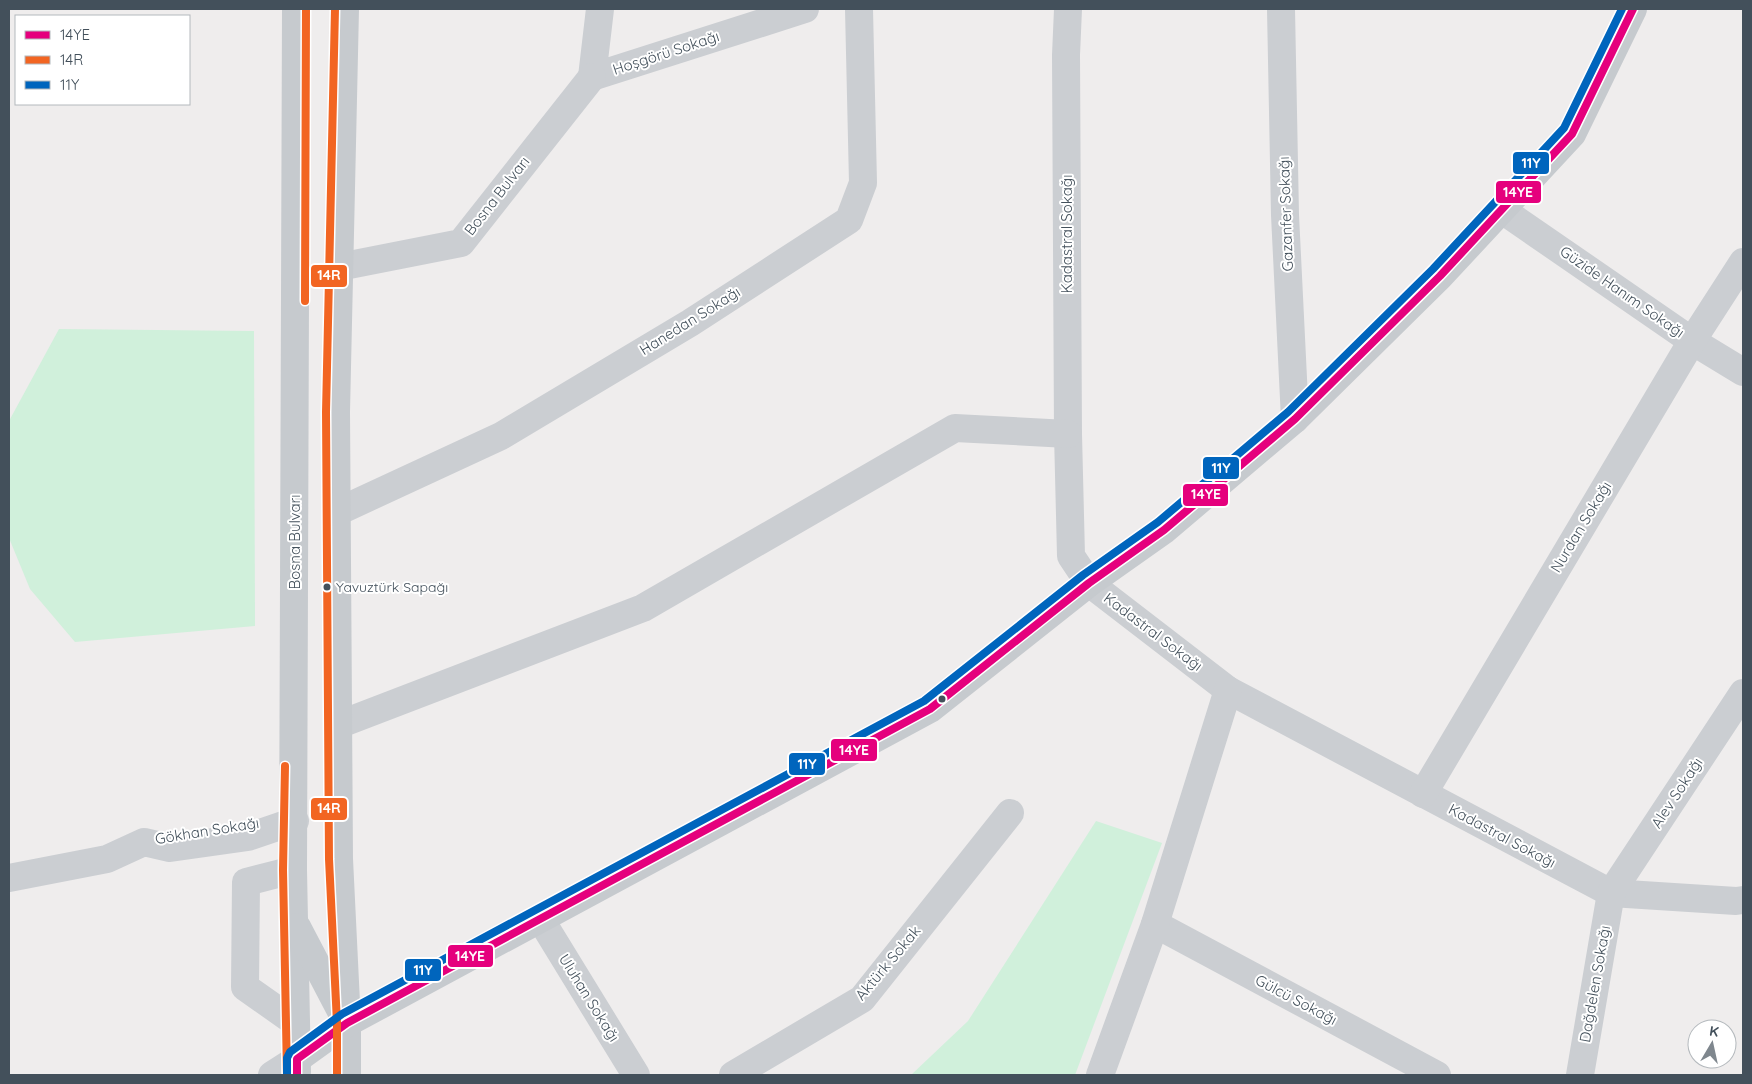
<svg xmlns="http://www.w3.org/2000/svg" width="1752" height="1084" viewBox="0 0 1752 1084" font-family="Quicksand,sans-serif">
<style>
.green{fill:#d0f0db}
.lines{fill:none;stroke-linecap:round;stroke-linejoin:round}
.minor{stroke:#cbced2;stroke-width:28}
.major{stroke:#c6cace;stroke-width:28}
.bus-1-casing{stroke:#fff;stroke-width:11}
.bus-2-casing{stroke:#fff;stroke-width:11}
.bus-3-casing{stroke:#fff;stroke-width:11}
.bus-1{stroke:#e5007d;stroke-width:8}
.bus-2{stroke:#f26522;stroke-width:8}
.bus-3{stroke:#0065bd;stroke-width:8}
.bus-dot{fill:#43505b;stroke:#fff;stroke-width:2}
.labels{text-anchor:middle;stroke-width:4;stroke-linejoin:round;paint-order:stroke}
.bus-label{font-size:14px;fill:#43505b;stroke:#fff;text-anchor:start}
.street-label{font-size:15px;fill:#43505b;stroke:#fff}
.line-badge{stroke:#fff;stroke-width:2}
.badge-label{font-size:14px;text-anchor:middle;font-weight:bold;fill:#fff}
</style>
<rect width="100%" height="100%" fill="#efeded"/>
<g class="green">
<polygon points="59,329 254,331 255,626 75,642 30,589 9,538 9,421"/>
<polygon points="1096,821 1162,843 1075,1075 911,1075 968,1021"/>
</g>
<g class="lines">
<g class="minor">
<polyline points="600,9 592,77 805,9"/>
<polyline points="1068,9 1066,55 1068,434 1071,556 1089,583 1228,690 1611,893 1736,901 1743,900"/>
<polyline points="1281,9 1285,215 1295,419"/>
<polyline points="1502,210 1692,341 1743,372"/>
<polyline points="339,267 461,243 592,77"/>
<polyline points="337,512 501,436 690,323 849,220 863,183 859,9"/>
<polyline points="338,725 643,608 955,428 1068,434"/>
<polyline points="1423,794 1692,341 1743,262"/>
<polyline points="293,870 246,882 245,987 296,1023"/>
<polyline points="9,878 107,859 144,842 170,848 248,837 295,821"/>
<polyline points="541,920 636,1075"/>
<polyline points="1155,924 1437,1075"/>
<polyline points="272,1075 297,1059"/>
<polyline points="733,1075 862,999 1010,813"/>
<polyline points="1100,1075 1155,924 1228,690"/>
<polyline points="1580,1075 1611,893 1743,693"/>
</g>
<g class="major">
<polyline points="296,9 293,870 297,1072"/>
<polyline points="345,9 336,412 339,859 347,1023 347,1075"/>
<polyline points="297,927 343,1015"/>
<polyline points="297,1059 347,1023 930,709 1089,583 1164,530 1295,419 1440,276 1572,134 1633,9"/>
</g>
<g class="bus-1-casing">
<polyline id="bus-1" points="297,1075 297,1059 347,1023 930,709 1089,583 1164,530 1295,419 1440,276 1572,134 1633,9"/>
</g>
<g class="bus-2-casing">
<g id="bus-2">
<polyline points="335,9 326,412 329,859 337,1023 337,1075"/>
<polyline points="305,301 306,9"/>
<polyline points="285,766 283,870 287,1075"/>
</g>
</g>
<g class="bus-3-casing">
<polyline id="bus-3" points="287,1075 287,1058 290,1052 342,1014 924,701 1083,575 1158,522 1288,412 1433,269 1564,128 1622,9"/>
</g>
<use href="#bus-1" class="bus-1"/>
<use href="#bus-2" class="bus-2"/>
<use href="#bus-3" class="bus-3"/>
</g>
<g class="bus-dot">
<circle cx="327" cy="587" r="4.5"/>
<circle cx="942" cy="699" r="4.5"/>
</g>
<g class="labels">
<g class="bus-label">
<text x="336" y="592">Yavuztürk Sapağı</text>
</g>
<g class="street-label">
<text transform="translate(666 53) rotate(-18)" y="5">Hoşgörü Sokağı</text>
<text transform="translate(497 196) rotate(-52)" y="5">Bosna Bulvarı</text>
<text transform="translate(1286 214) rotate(-92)" y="5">Gazanfer Sokağı</text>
<text transform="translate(1067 234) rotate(-90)" y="5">Kadastral Sokağı</text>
<text transform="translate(1622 292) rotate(35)" y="5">Güzide Hanım Sokağı</text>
<text transform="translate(690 321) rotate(-32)" y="5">Hanedan Sokağı</text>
<text transform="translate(1581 527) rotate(-59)" y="5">Nurdan Sokağı</text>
<text transform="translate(295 542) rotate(-90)" y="5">Bosna Bulvarı</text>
<text transform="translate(1153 632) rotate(37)" y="5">Kadastral Sokağı</text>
<text transform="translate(1677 793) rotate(-57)" y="5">Alev Sokağı</text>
<text transform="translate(207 831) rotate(-9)" y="5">Gökhan Sokağı</text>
<text transform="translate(1502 836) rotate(28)" y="5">Kadastral Sokağı</text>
<text transform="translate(888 963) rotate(-50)" y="5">Aktürk Sokak</text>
<text transform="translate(1595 984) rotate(-80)" y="5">Dağdelen Sokağı</text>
<text transform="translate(589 998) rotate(58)" y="5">Uluhan Sokağı</text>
<text transform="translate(1296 1000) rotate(28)" y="5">Gülcü Sokağı</text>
</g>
</g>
<g class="line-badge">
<rect x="1512" y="151" width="38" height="24" rx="5" fill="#0065bd"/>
<rect x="1495" y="180" width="47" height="24" rx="5" fill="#e5007d"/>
<rect x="310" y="264" width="38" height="24" rx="5" fill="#f26522"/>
<rect x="1202" y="456" width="38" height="24" rx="5" fill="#0065bd"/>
<rect x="1182" y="483" width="47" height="24" rx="5" fill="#e5007d"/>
<rect x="830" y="738" width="48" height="24" rx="5" fill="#e5007d"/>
<rect x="788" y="752" width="38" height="24" rx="5" fill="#0065bd"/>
<rect x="310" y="797" width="38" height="24" rx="5" fill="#f26522"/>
<rect x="447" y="944" width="47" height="24" rx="5" fill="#e5007d"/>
<rect x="404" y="958" width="38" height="24" rx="5" fill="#0065bd"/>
</g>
<g class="badge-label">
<text x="1531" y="168">11Y</text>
<text x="1518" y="197">14YE</text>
<text x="329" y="280">14R</text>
<text x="1221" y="473">11Y</text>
<text x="1206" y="499">14YE</text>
<text x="854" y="755">14YE</text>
<text x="807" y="769">11Y</text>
<text x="329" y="813">14R</text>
<text x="470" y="961">14YE</text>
<text x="423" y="975">11Y</text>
</g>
<rect width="1752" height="1084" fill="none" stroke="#43505b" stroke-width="20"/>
<rect x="15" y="15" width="175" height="90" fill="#ffffff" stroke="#b4b9bd"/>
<rect x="25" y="31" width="25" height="8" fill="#e5007d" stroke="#b4b9bd"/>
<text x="60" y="40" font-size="15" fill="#43505b">14YE</text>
<rect x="25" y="56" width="25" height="8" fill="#f26522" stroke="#b4b9bd"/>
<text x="60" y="65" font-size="15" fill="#43505b">14R</text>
<rect x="25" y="81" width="25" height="8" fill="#0065bd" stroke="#b4b9bd"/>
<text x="60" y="90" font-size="15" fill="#43505b">11Y</text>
<g transform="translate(1712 1044) rotate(9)"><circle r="24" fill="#ffffff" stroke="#b4b9bd"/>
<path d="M0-4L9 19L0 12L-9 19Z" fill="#7f878e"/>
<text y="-8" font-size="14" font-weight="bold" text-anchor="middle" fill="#43505b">K</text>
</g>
</svg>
